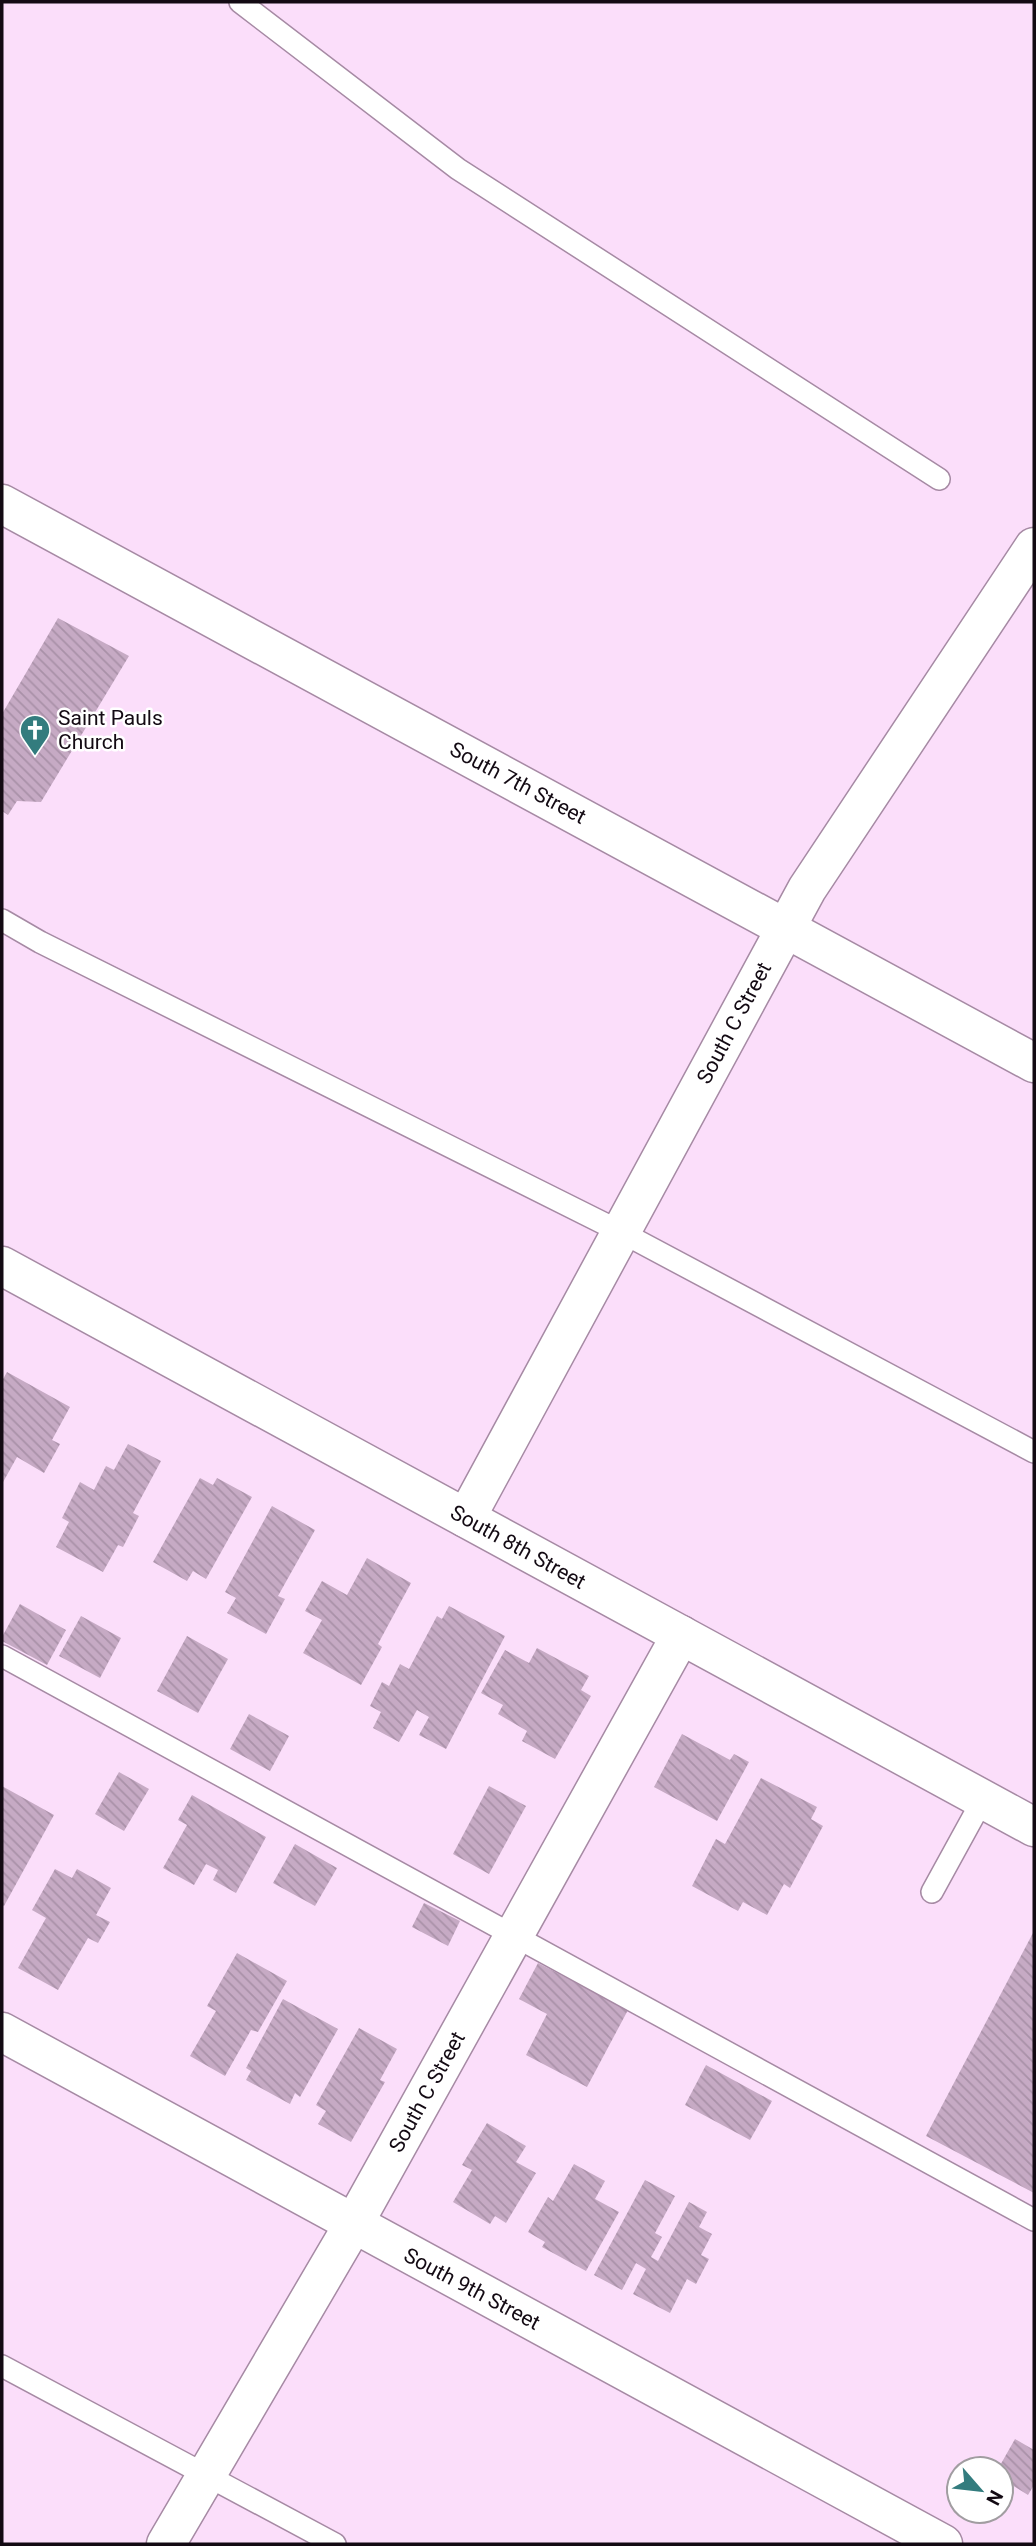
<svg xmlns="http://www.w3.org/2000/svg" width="1036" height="2546" viewBox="0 0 1036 2546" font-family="Roboto,sans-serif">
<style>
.building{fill:url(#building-back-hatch)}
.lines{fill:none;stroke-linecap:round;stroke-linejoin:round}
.service-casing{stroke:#a68aa4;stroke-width:24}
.minor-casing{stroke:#a68aa4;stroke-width:41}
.trunk-casing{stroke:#a68aa4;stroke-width:41}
.service{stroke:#fff;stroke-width:21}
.minor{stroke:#fff;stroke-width:38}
.trunk{stroke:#fff;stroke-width:38}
.labels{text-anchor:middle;stroke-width:5;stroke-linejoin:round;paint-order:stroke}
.poi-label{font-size:21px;fill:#130a13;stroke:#fff;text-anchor:start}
.street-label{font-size:21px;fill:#130a13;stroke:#fff}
</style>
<defs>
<pattern id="building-back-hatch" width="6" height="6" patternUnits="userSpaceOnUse" patternTransform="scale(1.75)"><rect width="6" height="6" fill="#c6aac4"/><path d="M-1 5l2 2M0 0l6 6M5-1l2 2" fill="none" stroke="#a991a8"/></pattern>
</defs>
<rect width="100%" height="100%" fill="#fbdefa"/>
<g class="building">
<polygon points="58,618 129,656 41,802 17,801 8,815 2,811 2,714"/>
<polygon points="7,1372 70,1407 52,1440 60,1444 44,1473 17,1457 2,1484 2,1381"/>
<polygon points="128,1444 161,1461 133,1513 139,1516 123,1547 118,1545 103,1572 56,1547 69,1522 62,1518 80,1482 94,1490 106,1466 114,1470"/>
<polygon points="200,1478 213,1485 217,1478 252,1497 206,1579 193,1571 187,1581 153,1562"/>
<polygon points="272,1506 315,1530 278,1596 285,1599 266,1634 227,1613 236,1598 225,1592"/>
<polygon points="367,1558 411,1583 378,1644 382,1647 361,1685 303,1653 322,1620 305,1611 322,1581 347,1595"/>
<polygon points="20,1604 66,1630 47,1665 2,1641 2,1637"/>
<polygon points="449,1606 505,1636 446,1749 419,1735 429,1717 417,1710 399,1742 373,1728 381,1712 370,1706 382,1682 389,1686 400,1664 409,1669 437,1616 442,1619"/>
<polygon points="81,1616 121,1638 100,1678 59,1656"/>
<polygon points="187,1636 228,1659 198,1713 157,1691"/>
<polygon points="537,1648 589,1676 581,1690 591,1696 555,1759 522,1741 527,1731 498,1714 503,1705 481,1693 505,1650 529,1663"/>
<polygon points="249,1714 289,1736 270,1771 230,1749"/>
<polygon points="682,1734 730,1760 734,1754 749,1762 717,1821 654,1787"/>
<polygon points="119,1772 149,1789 124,1831 95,1814"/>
<polygon points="761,1778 817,1807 811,1819 823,1826 790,1888 784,1884 767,1915 743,1902 738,1911 692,1886 716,1839 725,1844"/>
<polygon points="2,1786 54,1815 4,1906 2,1905"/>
<polygon points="489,1786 526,1806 489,1874 453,1854"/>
<polygon points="192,1795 266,1837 236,1893 213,1880 218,1870 206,1864 194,1885 163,1868 187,1825 178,1820"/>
<polygon points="295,1844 337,1868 315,1906 273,1883"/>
<polygon points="55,1869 72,1878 77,1869 111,1888 96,1915 110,1922 98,1943 88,1938 58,1990 18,1968 46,1918 32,1910"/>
<polygon points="424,1903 460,1921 448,1946 412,1927"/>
<polygon points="1034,1931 1034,2193 926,2136"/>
<polygon points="237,1953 287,1981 258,2032 251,2030 225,2076 190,2056 216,2011 207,2006"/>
<polygon points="538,1963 628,2010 587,2087 526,2055 547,2014 519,1999"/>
<polygon points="283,1999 338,2029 300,2097 295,2093 290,2104 246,2080 251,2071 246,2068"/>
<polygon points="359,2028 397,2049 380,2080 385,2082 351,2142 318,2124 326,2111 316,2105"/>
<polygon points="706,2065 772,2101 750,2140 685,2105"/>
<polygon points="487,2123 526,2146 516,2162 536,2173 506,2223 495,2216 490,2224 453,2202 472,2170 462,2165"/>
<polygon points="574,2164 605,2181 595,2199 619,2212 586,2271 542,2247 545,2242 528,2232 548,2197 553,2201"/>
<polygon points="645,2180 675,2196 655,2233 662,2237 651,2257 658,2261 689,2202 707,2212 699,2227 712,2234 701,2255 709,2259 696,2284 687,2279 670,2313 633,2294 646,2269 636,2263 622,2290 594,2275"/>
<polygon points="1015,2439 1034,2450 1034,2485 1028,2495 1001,2478 1001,2469 998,2469"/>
</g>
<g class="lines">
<g class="service-casing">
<g id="service">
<polyline points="240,2 458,169 939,479"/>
<polyline points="2,920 40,942 621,1232 1034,1452"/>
<polyline points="2,1656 1034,2220"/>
<polyline points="932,1892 983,1799"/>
<polyline points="2,2366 335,2544"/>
</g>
</g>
<g class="minor-casing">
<g id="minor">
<polyline points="2,504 1034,1063"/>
<polyline points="466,1518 807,889 1034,547"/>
<polyline points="166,2544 353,2225 681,1635"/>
</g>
</g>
<g class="trunk-casing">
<g id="trunk">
<polyline points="2,1266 1034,1827"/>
<polyline points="2,2032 943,2544"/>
</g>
</g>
<use href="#service" class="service"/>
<use href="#minor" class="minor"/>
<use href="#trunk" class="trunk"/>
</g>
<defs>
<g id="church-pin" transform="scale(1.575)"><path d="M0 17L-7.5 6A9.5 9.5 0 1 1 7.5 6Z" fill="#337c7e" stroke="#fff"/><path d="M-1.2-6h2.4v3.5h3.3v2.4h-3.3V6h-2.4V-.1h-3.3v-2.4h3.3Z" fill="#fff"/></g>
</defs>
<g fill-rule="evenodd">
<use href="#church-pin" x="35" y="730"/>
</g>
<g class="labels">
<g class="poi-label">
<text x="58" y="725">Saint Pauls<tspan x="58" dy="24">Church</tspan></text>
</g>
<g class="street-label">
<text transform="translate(518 783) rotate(28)" y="7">South 7th Street</text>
<text transform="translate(734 1023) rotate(-62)" y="7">South C Street</text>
<text transform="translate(518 1547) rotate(29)" y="7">South 8th Street</text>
<text transform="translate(427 2092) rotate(-61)" y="7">South C Street</text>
<text transform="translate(472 2289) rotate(28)" y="7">South 9th Street</text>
</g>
</g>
<rect width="1036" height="2546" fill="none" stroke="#130a13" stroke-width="7"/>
<g transform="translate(980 2490) rotate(118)"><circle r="33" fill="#ffffff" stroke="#a19da1" stroke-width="2"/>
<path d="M0-5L12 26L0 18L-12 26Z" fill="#337c7e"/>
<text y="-10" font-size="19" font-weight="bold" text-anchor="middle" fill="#130a13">N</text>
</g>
</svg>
